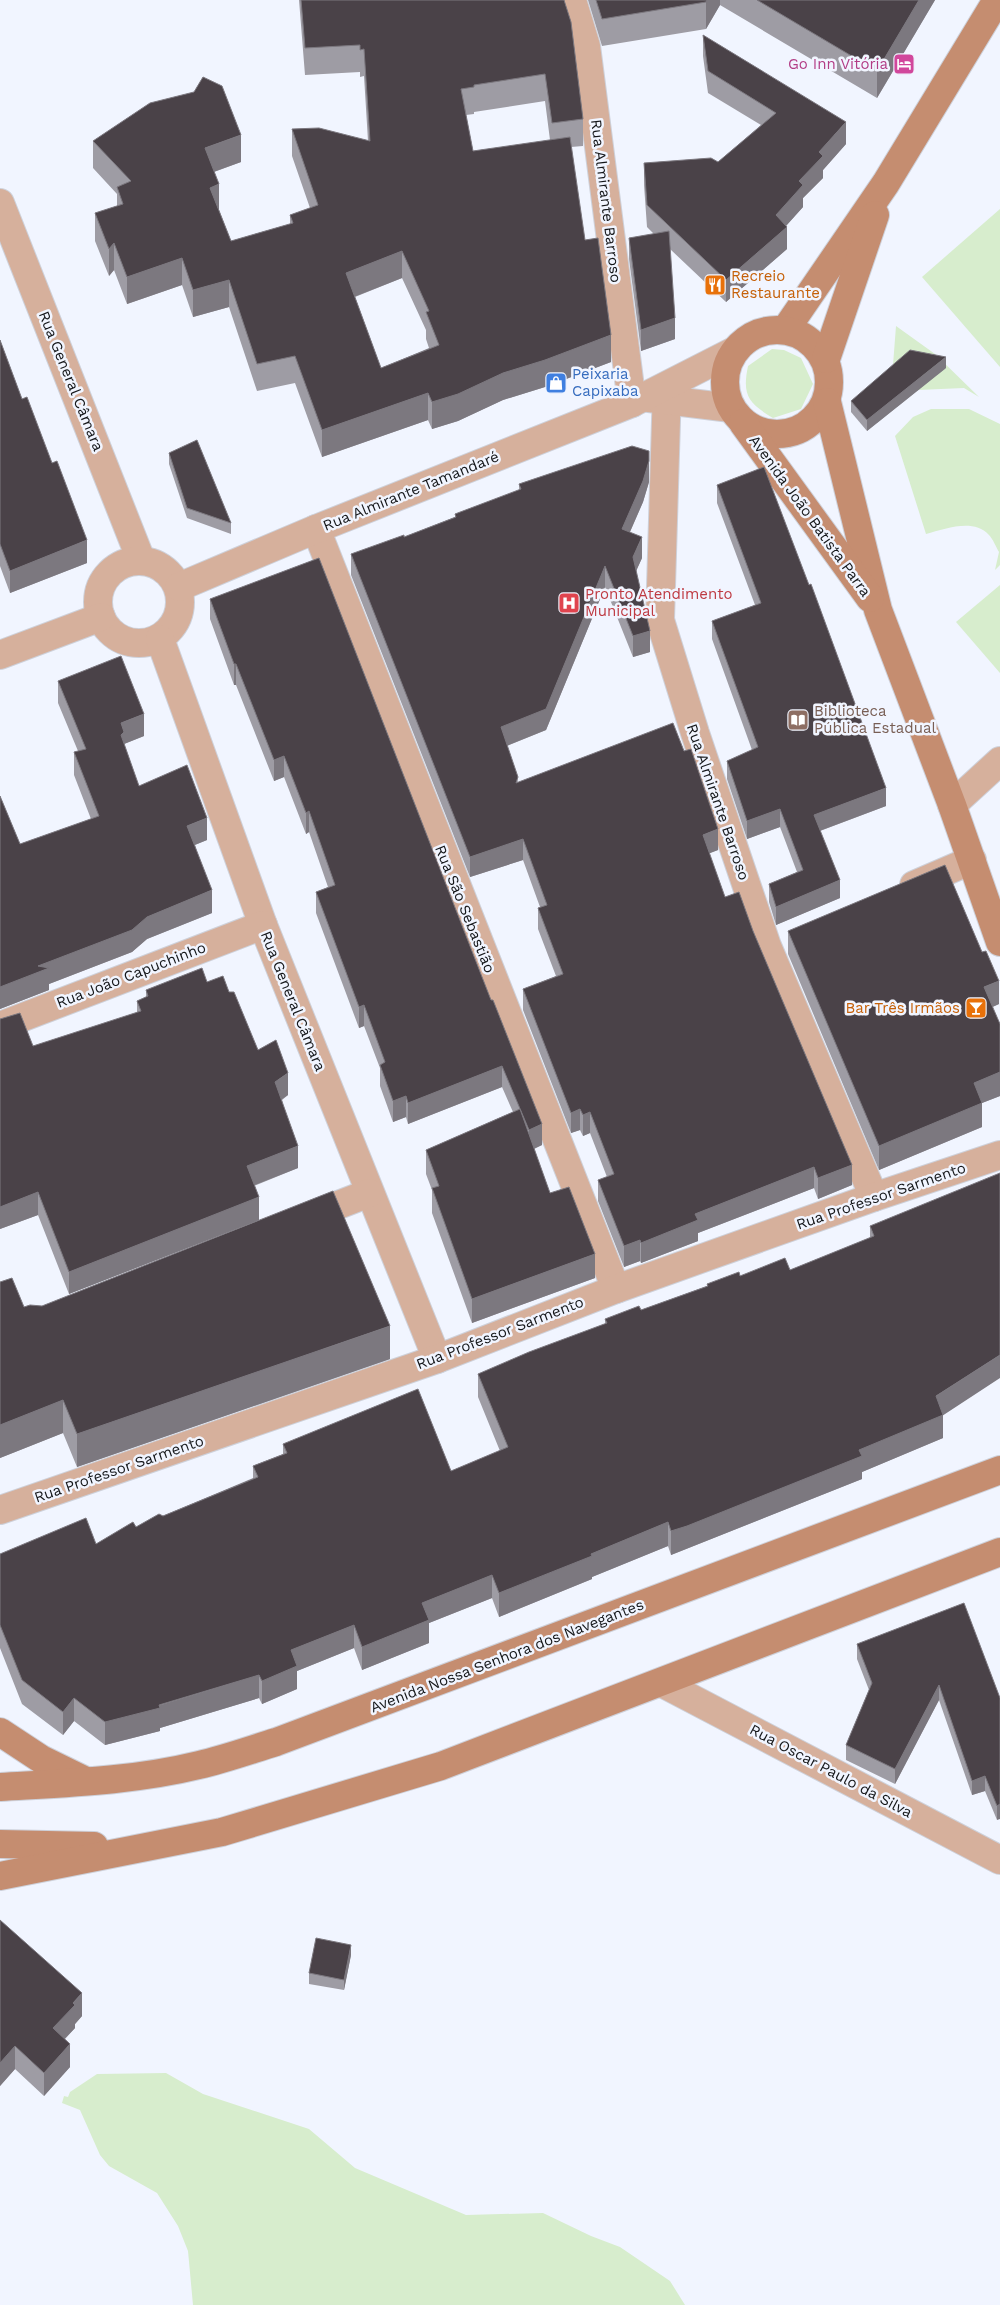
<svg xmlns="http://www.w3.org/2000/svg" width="1000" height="2305" viewBox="0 0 1000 2305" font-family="'Work Sans',sans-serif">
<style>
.green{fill:#d7edcd}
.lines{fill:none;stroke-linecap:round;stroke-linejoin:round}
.street-casing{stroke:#ced1da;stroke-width:30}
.secondary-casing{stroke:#ced1da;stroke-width:30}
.street{stroke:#d6b09c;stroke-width:28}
.secondary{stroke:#c58d70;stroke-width:28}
.wall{fill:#9e9ca4;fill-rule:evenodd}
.shaded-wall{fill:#7c787f}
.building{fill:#4a4248;stroke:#7c787f;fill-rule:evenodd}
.labels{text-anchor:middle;stroke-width:5;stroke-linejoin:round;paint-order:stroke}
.hotel-label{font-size:15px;fill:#b23c85;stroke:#f1f5ff;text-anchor:end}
.street-label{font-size:15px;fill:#141619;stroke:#f1f5ff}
.food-label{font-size:15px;fill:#c56008;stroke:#f1f5ff;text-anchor:start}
.shop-label{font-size:15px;fill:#366cbe;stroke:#f1f5ff;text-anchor:start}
.health-label{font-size:15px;fill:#be3a42;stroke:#f1f5ff;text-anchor:start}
.education-label{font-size:15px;fill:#785e54;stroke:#f1f5ff;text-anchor:start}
</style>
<rect width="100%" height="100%" fill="#f1f5ff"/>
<g class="green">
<polygon points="1000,209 1000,367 922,277"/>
<polygon points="896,326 935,354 979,397 964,388 918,390 899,375 900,366 893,365"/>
<path d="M772,349L784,350L801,358L813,384L801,409L773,418C748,403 742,395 748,366Z"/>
<path d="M931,409H969L1000,424V565L995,570L999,552C996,547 993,539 989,535C973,518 946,529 926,534L895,436L913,417Z"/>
<polygon points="1000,585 1000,673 956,622"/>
<polygon points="166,2073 203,2094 309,2129 355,2168 466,2215 543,2213 591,2236 620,2247 670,2281 685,2305 193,2305 188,2251 178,2226 157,2193 109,2166 100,2155 80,2110 62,2103 64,2096 68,2097 70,2092 97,2074"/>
</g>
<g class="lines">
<g class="street-casing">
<g id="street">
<polyline points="572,0 586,46 632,403"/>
<polyline points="0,203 141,560"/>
<polyline points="667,387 660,620 695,733 767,946 874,1197"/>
<polyline points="649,398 731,408"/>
<polyline points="316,529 616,1289"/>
<circle cx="139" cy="602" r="41"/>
<polyline points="179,587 316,529 632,403 734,351"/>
<polyline points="160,639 263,925 437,1359"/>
<polyline points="0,655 101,617"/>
<polyline points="952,805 1000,761"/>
<polyline points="914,885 972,860"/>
<polyline points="0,1026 263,925"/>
<polyline points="305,1218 369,1193"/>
<polyline points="0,1510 437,1359 616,1289 874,1197 1000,1155"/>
<polyline points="662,1683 1000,1860"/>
</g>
</g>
<g class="secondary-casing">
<g id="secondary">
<polyline points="786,329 886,183 997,0"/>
<circle cx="777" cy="382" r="52"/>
<polyline points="826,359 875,215"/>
<polyline points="827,402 878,610 952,805 1000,942"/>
<polyline points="743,423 870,598"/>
<polyline points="0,1732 41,1759 86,1781"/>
<path d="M0,1787C66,1783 134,1781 199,1765C225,1759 250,1750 276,1742L1000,1470"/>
<polyline points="0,1844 94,1846"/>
<polyline points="0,1876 222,1832 441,1766 1000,1552"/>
</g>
</g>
<use href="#street" class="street"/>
<use href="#secondary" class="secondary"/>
</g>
<g class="wall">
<path d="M299,0H564L583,119V146L571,147L585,240L611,362L545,387L503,400L458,421L432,429L428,420L322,457L295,383L257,391L229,307L193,317L182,285L127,304L114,270L109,276L95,241V213L117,206V194L93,168V141L241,162L214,172L219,210L231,241L290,224V215L310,208L292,156V129L368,141L364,76L360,77V72L305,75ZM545,101L550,140L473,151L466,115L474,114V112ZM402,278L426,330V339L429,348L381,368L355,297Z"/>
<polygon points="588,0 935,0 877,98 720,5 706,29 602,46"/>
<polygon points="703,35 846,144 823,170 823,178 803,198 803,207 786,226 787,249 726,302 670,249 675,339 641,351 629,259 629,238 654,234 647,227 644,185 644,163 718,162 761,125 708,93 703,56"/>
<polygon points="0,340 22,399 87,563 10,593 0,566"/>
<polygon points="946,368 867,431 851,412 851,401"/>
<polygon points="169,453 231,523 231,534 187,518 169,464"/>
<polygon points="649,482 643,502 630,532 642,558 636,571 650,652 633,657 605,587 546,730 507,746 518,782 718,850 709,853 725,897 753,931 852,1185 818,1199 814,1188 698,1233 698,1241 641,1263 640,1261 624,1267 598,1201 598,1180 607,1177 590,1133 583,1136 580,1130 571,1133 523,1010 523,989 556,976 538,929 538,908 540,907 523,860 470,877 351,575 351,554 404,537 455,517 455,514 519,490 519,484"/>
<polygon points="717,485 886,806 820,831 840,898 776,925 769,902 769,884 797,872 780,827 747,839 727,779 727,761 752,750 712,639 712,621 755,605 717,503"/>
<polygon points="319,558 542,1145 534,1149 550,1193 595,1278 472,1323 432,1213 432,1190 426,1174 426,1150 513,1112 502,1087 408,1124 406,1117 393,1122 380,1086 380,1068 364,1026 359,1028 316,913 316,892 328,887 309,832 306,834 284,777 274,781 236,685 234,685 210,619 210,599"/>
<polygon points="58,681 144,736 124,744 139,786 207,840 195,845 212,913 147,939 132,952 49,984 49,990 0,1009 0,796 20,844 91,819 74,775 74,752 78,751 58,703"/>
<polygon points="788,931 999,1004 992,1007 1000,1024 1000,1096 982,1103 982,1127 879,1170 788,954"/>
<polygon points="207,982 229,992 258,1050 288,1095 282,1100 298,1168 254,1186 259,1220 69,1294 38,1215 0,1229 0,1019 33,1046 137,1013 137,1001 146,997 146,990"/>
<polygon points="870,1226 943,1415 943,1438 862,1472 862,1479 671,1555 668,1546 592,1577 592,1579 499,1617 492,1598 429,1623 429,1643 362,1670 354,1648 297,1671 297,1689 262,1704 259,1698 160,1728 160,1731 105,1745 74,1721 63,1735 22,1704 0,1648 0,1554 96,1544 253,1478 253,1466 283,1454 283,1444 451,1471 500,1451 478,1397 478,1374 605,1324 605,1319 641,1310 707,1286 707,1284 740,1276 790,1270 870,1238"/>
<polygon points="0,1282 24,1307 390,1359 77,1467 63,1433 0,1458"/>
<polygon points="857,1644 1000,1698 997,1820 985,1791 972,1795 939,1700 895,1784 846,1760 846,1745 869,1690 857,1659"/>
<polygon points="0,1920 82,2016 75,2024 75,2028 65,2039 70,2067 44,2096 15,2069 0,2086"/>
<polygon points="351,1955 344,1990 309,1984 309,1973"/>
</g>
<g class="shaded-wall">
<polygon points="707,0 720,0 720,5 706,29 706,2"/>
<polygon points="919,0 935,0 877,98 877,71"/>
<polygon points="846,122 846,144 823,170 823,178 803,198 803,207 776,237 776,215 799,181 819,152"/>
<polygon points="241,135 241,162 205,175 205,148"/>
<polygon points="219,184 219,212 210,188"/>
<polygon points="787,227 787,249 726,302 726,280"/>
<polygon points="114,243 114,270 109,276 109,249"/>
<polygon points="402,251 402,278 346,300 346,273"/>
<polygon points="182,258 182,285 127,304 127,277"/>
<polygon points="229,280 229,307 193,317 193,290"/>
<polygon points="675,318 675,339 641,351 641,330"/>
<polygon points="611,335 611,362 545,387 503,400 458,421 432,429 432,402 503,373"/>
<polygon points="946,357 946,368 867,431 867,420"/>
<polygon points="428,393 428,420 322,457 322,430"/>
<polygon points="649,451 649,482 643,502 622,550 622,529"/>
<polygon points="642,537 642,558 633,578 633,557"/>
<polygon points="87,540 87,563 10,593 10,571"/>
<polygon points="605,566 605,587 546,730 501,748 501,727"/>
<polygon points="650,631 650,652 633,657 633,636"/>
<rect x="234" y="664" width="2" height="21"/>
<polygon points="144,714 144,736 124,744 121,757 121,723"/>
<polygon points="284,756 284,777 274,781 274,760"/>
<polygon points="886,788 886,806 814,833 814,815"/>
<polygon points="780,809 780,827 747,839 747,821"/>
<polygon points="309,811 309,832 306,834 306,813"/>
<polygon points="207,818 207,840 187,848 187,826"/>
<polygon points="718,829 718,850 703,856 703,835"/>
<polygon points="523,839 523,860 470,877 470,857"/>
<polygon points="840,880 840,898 776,925 776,907"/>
<polygon points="212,890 212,913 147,939 132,952 49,984 49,990 0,1009 0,987 38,966 147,917"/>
<polygon points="999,981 999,1004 984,1011 984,987"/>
<polygon points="364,1005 364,1026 359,1028 359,1007"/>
<polygon points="502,1066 502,1087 408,1124 408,1103"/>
<polygon points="1000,1072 1000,1096 982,1103 982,1127 879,1170 879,1146 974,1083"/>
<polygon points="288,1073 288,1095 275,1104 275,1082"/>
<polygon points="406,1096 406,1117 393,1122 393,1101"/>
<polygon points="580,1109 580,1130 571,1133 571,1113"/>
<polygon points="590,1112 590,1133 583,1136 583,1115"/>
<polygon points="542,1124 542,1145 529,1151 529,1130"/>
<polygon points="298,1146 298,1168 247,1188 247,1166"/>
<polygon points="852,1165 852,1185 818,1199 818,1178"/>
<polygon points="814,1167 814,1188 698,1233 698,1241 641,1263 641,1243 695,1214"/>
<polygon points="38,1192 38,1215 0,1229 0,1207"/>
<polygon points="259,1197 259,1220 69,1294 69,1272"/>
<polygon points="640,1240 640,1261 624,1267 624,1246"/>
<polygon points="595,1254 595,1278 472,1323 472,1299"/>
<polygon points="390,1326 390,1359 77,1467 77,1434"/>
<polygon points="1000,1355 1000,1378 942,1416 943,1415 943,1438 862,1472 862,1479 671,1555 671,1531 859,1450 936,1396"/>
<polygon points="63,1400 63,1433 0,1458 0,1425"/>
<polygon points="668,1522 668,1546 592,1577 592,1579 499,1617 499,1593 591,1554"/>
<polygon points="492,1575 492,1598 429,1623 429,1643 362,1670 362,1647 422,1603"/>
<polygon points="354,1625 354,1648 297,1671 297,1689 262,1704 262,1681 291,1650"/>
<polygon points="259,1675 259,1698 160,1728 160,1731 105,1745 105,1722"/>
<polygon points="939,1685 939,1700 895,1784 895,1769"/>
<polygon points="74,1698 74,1721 63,1735 63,1712"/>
<polygon points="985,1776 985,1791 972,1795 972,1781"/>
<polygon points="1000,1804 1000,1819 997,1820 997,1806"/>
<polygon points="351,1945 351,1955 344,1990 344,1980"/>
<polygon points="82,1993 82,2016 75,2024 75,2028 53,2051 53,2028 73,2003"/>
<polygon points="70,2044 70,2067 44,2096 44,2073"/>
<polygon points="15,2046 15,2069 0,2086 0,2063"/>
</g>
<g class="building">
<path d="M301,0H564L571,22L583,119L552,123L545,74L474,85V87L461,89L473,151L570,137L585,240L598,238L611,335L545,360L503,373L458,394L432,402L428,393L322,430L295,356L257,364L229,280L193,290L182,258L127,277L114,243L109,249L95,213L123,204L117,187L131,181L93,141L150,103L194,92L203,77L222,86L241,135L205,148L219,184L210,188L231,241L293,223L290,215L318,205L292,129L319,128L370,141L364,49L360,50V45L305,48ZM402,251L429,311L426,312L439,345L381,368L346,273Z"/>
<polygon points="596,0 707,0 706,2 602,19"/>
<polygon points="757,0 919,0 877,71"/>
<polygon points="703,35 846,122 819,152 823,156 799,181 803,185 776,215 787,227 726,280 647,205 644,163 711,158 718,162 776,113 708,71"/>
<polygon points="669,231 675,318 641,330 629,238"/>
<polygon points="0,340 22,399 27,397 52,463 57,461 87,540 10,571 0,544"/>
<polygon points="910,350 946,357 867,420 851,401"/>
<polygon points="197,440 231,523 187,508 169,453"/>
<polygon points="632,446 649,451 649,461 643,481 622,529 642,537 633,557 650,631 633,636 605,566 546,709 501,727 518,777 516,783 673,723 684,751 691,749 718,829 703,835 725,897 739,892 753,931 852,1165 818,1178 814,1167 695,1214 698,1220 641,1243 640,1240 624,1246 598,1180 614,1174 590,1112 583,1115 580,1109 571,1113 523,989 563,974 538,908 547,905 523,839 470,857 351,554 404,535 404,537 456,517 455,514 521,489 519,484"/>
<polygon points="764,467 809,585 811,584 886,788 814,815 840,880 776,907 769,884 803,870 780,809 747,821 727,761 758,747 712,621 761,603 717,485"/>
<polygon points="319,558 491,1000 493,1000 542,1124 529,1130 502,1066 408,1103 406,1096 393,1101 380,1065 385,1062 364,1005 359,1007 316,892 335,885 309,811 306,813 284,756 274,760 236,664 234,664 210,599"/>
<polygon points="121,656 144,714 121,723 124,732 121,735 139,786 187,765 207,818 187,826 212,890 147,917 132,930 38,966 49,968 0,987 0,796 20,844 99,816 74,752 86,749 58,681"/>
<polygon points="945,865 982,952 986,951 999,981 984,987 1000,1024 1000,1072 974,1083 982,1103 879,1146 788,931"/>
<polygon points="202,968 207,982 223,976 229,992 234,992 258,1050 276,1040 288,1073 275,1082 298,1146 247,1166 259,1197 69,1272 38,1192 0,1207 0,1019 20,1013 33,1046 141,1011 137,1001 148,996 146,990"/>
<polygon points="520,1109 550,1193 569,1187 595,1254 472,1299 432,1188 439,1186 426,1150"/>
<polygon points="1000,1173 1000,1355 936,1396 943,1415 859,1450 862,1456 687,1526 671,1531 668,1522 591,1554 592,1556 499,1593 492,1575 422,1603 429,1620 362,1647 354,1625 291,1650 297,1666 262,1681 259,1675 159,1705 160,1708 105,1722 74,1698 63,1712 22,1680 0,1625 0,1554 86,1518 96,1544 133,1522 136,1527 159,1514 163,1516 258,1477 253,1466 287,1453 283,1444 418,1389 451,1471 508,1447 478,1374 529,1352 607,1323 605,1319 639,1306 641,1310 708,1286 707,1284 739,1272 740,1276 785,1258 790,1270 874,1236 870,1226"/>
<polygon points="333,1191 390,1326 77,1434 63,1400 0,1425 0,1282 12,1278 24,1307 30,1305 42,1306"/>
<polygon points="964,1603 1000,1698 1000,1804 997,1806 985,1776 972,1781 939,1685 895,1769 846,1745 872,1683 857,1644"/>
<polygon points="0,1920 82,1993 73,2003 75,2005 53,2028 70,2044 44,2073 15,2046 0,2063"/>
<polygon points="316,1938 351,1945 344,1980 309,1973"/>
</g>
<defs>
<g id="hotel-square" transform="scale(1.125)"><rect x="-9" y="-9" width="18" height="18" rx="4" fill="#d1479c" stroke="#f1f5ff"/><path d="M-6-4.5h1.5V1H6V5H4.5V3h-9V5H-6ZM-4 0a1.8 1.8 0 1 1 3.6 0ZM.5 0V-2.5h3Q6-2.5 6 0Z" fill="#fff"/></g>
<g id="restaurant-square" transform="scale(1.125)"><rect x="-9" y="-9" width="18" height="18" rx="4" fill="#e8710a" stroke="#f1f5ff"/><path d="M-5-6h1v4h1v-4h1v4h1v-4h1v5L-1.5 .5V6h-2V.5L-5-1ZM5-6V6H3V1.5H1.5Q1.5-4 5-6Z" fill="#fff"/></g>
<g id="shop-square" transform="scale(1.125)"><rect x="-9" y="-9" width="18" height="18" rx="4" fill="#3f7fe0" stroke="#f1f5ff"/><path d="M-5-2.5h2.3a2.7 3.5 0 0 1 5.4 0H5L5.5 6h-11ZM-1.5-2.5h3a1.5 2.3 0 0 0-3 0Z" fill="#fff"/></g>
<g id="hospital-square" transform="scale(1.125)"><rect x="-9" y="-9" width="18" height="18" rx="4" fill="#e0444e" stroke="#f1f5ff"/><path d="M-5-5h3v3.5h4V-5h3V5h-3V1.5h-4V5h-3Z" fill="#fff"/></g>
<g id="library-square" transform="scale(1.125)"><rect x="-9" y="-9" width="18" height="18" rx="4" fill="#8d6e63" stroke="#f1f5ff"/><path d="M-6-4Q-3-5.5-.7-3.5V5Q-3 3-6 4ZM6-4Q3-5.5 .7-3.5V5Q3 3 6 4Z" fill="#fff"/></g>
<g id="bar-square" transform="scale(1.125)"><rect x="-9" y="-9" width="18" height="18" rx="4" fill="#e8710a" stroke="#f1f5ff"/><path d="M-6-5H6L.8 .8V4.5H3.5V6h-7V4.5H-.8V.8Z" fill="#fff"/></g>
</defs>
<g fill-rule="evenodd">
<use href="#hotel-square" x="904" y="64"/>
<use href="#restaurant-square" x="715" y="285"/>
<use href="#shop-square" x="556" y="383"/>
<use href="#hospital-square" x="569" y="603"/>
<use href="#library-square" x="798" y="720"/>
<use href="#bar-square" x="976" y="1008"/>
</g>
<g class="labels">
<g class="hotel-label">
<text x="888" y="69">Go Inn Vitória</text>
</g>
<g class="street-label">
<text transform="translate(606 201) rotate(83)" y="5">Rua Almirante Barroso</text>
<text transform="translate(71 381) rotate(68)" y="5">Rua General Câmara</text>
<text transform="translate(411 491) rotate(-22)" y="5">Rua Almirante Tamandaré</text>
<text transform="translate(810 516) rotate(54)" y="5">Avenida João Batista Parra</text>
<text transform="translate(718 802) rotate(71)" y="5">Rua Almirante Barroso</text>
<text transform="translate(465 909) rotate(68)" y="5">Rua São Sebastião</text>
<text transform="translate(131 975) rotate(-21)" y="5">Rua João Capuchinho</text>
<text transform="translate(293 1001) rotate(68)" y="5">Rua General Câmara</text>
<text transform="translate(881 1196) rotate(-19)" y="5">Rua Professor Sarmento</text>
<text transform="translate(500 1333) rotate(-21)" y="5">Rua Professor Sarmento</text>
<text transform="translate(119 1469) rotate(-19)" y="5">Rua Professor Sarmento</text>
<text transform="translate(507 1656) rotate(-21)" y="5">Avenida Nossa Senhora dos Navegantes</text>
<text transform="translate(831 1771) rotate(28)" y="5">Rua Oscar Paulo da Silva</text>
</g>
<g class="food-label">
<text x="731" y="281">Recreio<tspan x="731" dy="17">Restaurante</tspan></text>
<text x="960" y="1013" text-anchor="end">Bar Três Irmãos</text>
</g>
<g class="shop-label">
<text x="572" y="379">Peixaria<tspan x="572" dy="17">Capixaba</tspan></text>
</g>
<g class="health-label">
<text x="585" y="599">Pronto Atendimento<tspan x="585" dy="17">Municipal</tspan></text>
</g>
<g class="education-label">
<text x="814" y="716">Biblioteca<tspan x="814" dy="17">Pública Estadual</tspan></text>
</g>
</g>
</svg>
